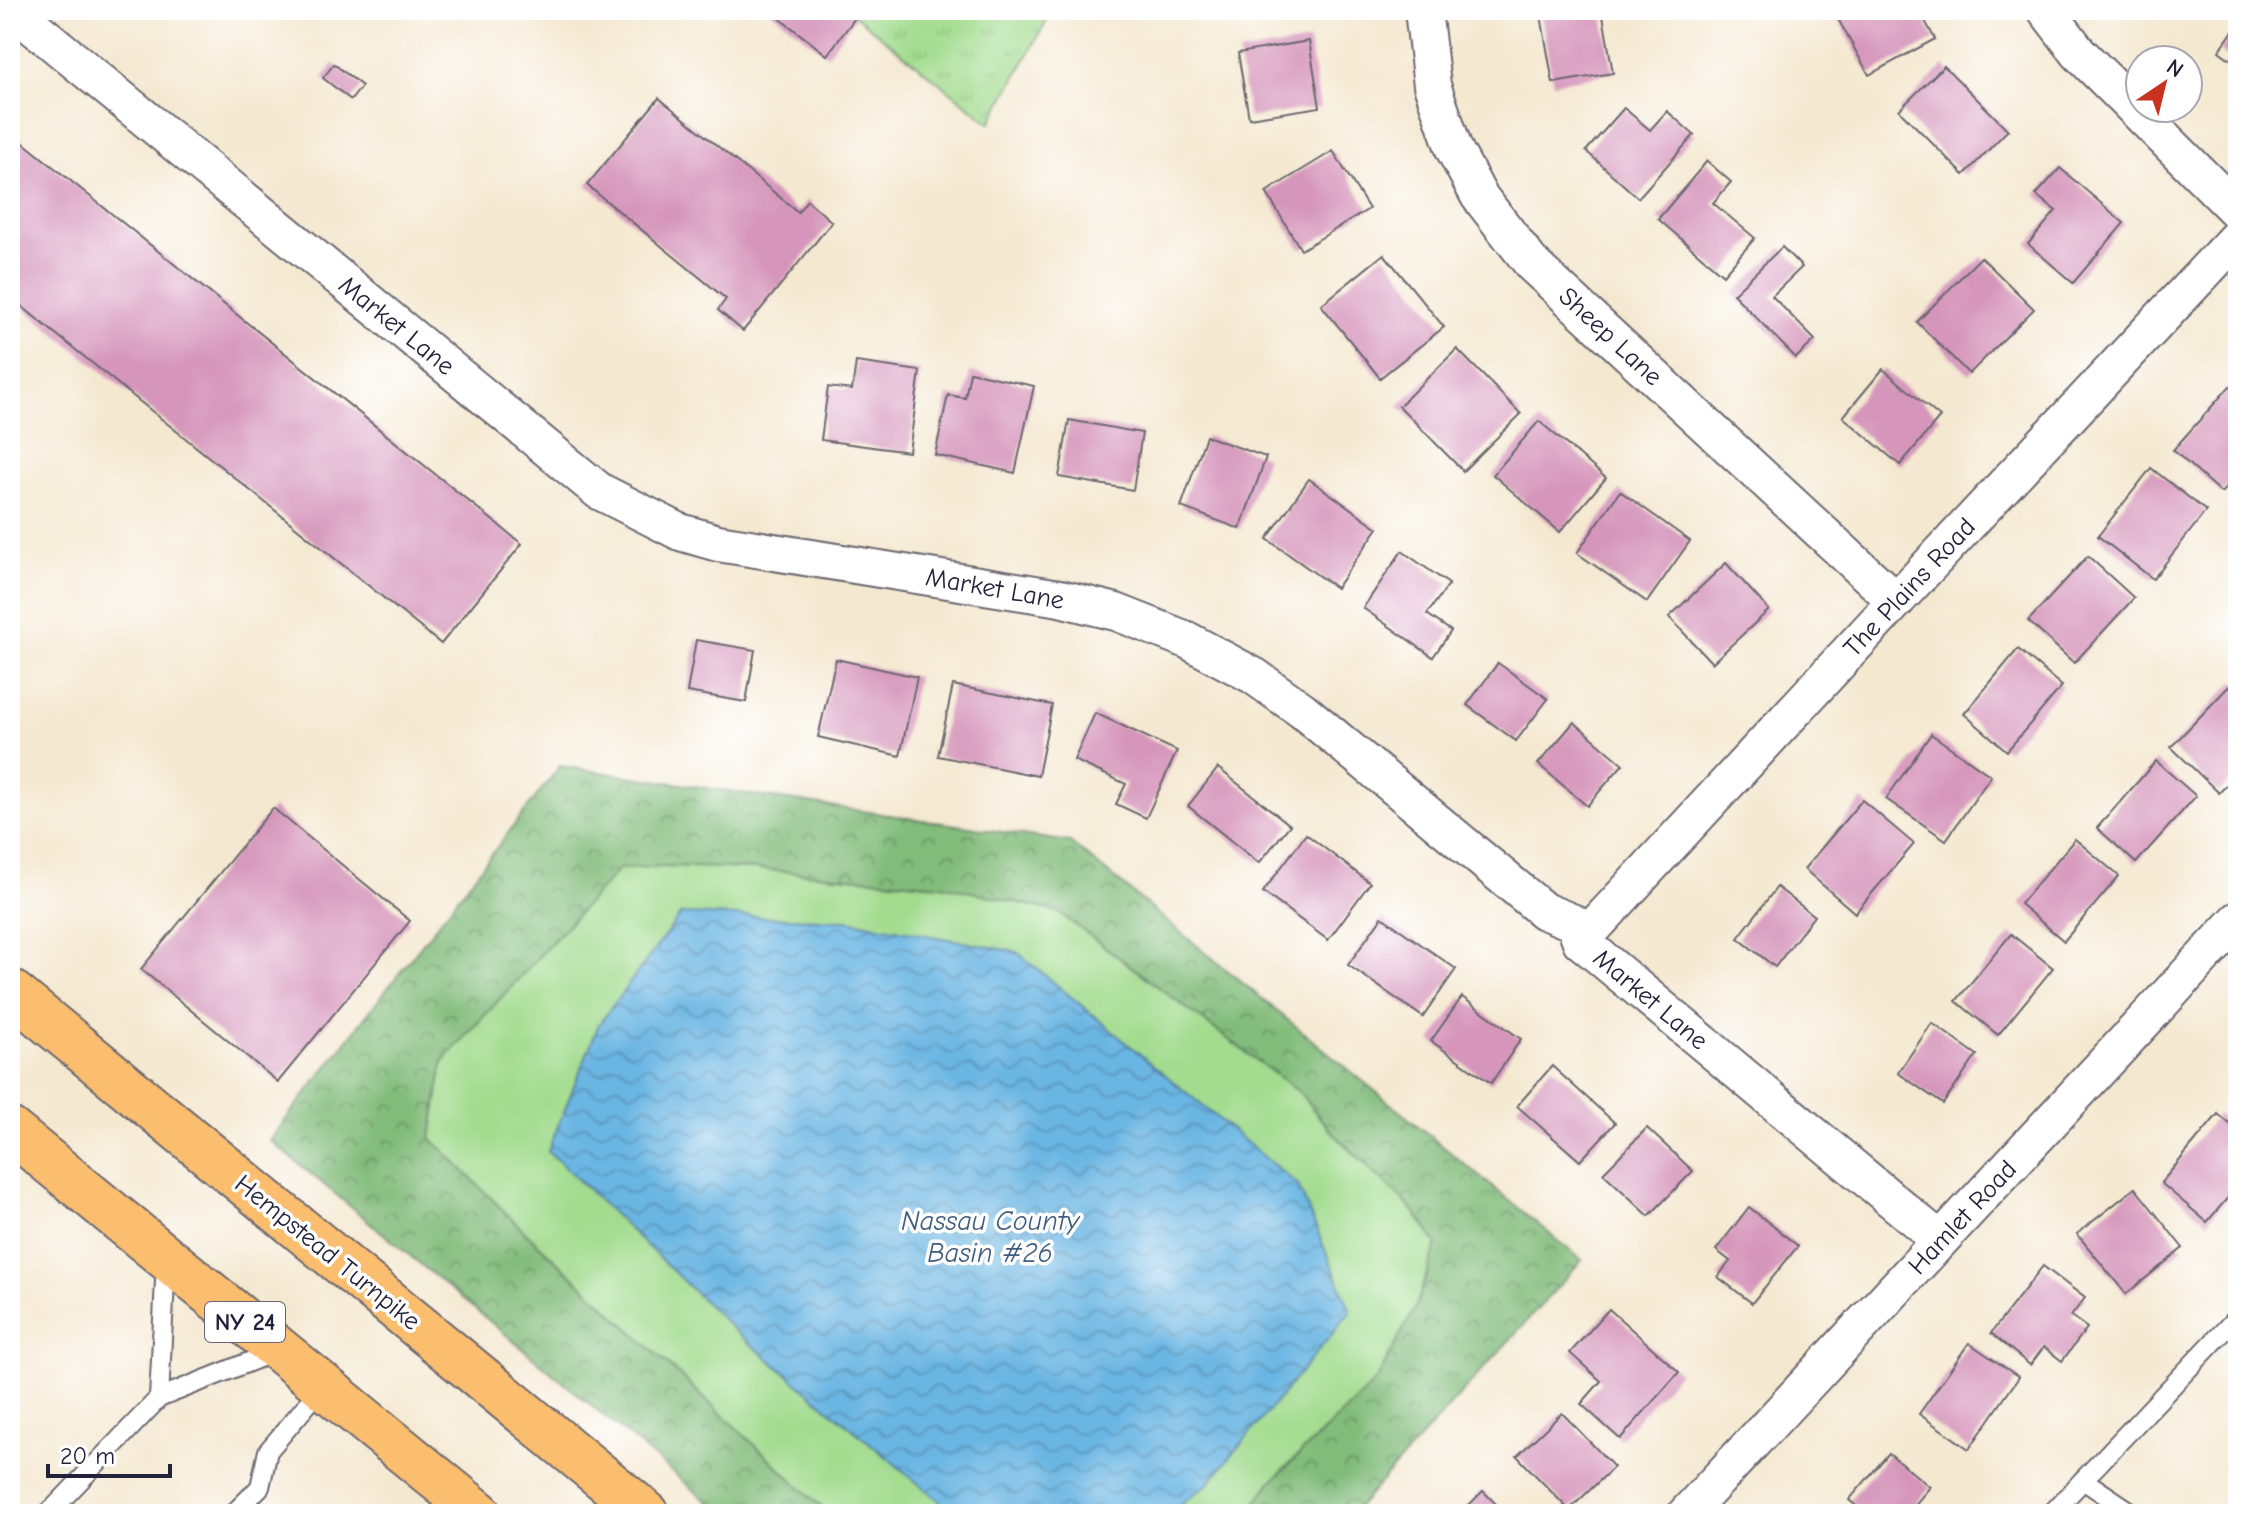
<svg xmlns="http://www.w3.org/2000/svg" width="2248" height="1524" viewBox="0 0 2248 1524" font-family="'Comic Neue',sans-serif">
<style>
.grass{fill:#a3dc8f;stroke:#627f65;stroke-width:2}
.forest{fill:url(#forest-crowns);stroke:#526f5a;stroke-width:2}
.park{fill:url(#park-tufts);stroke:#627f65;stroke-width:2}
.water{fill:url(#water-waves);stroke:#466c8f;stroke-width:2}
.building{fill:#d696bb}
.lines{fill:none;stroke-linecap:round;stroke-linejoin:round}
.lane-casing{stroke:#6c676f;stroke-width:22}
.street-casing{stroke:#6c676f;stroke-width:40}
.primary-casing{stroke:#6c676f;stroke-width:48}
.lane{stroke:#fff;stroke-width:18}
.street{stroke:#fff;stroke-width:36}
.primary{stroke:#fbbd6e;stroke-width:44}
.labels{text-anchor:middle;stroke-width:7;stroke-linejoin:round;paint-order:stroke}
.shield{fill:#fff;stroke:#646476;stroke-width:2}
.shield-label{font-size:24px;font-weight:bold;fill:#22223b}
.street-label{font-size:26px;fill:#22223b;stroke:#fff}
.water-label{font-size:28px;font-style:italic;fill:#3f5d7e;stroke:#fff}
</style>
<defs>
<pattern id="forest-crowns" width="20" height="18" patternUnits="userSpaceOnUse" patternTransform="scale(2)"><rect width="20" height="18" fill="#82bc7a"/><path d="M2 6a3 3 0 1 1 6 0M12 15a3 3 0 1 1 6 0" fill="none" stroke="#6a9865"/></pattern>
<pattern id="park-tufts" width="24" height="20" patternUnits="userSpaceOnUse" patternTransform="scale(2)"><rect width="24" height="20" fill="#a3dc8f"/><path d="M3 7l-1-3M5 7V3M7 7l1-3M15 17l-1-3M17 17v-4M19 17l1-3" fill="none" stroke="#8cbc7c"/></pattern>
<pattern id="water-waves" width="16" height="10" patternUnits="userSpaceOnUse" patternTransform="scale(2)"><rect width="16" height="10" fill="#6bb6e3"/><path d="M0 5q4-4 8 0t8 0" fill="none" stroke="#5894b9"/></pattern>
</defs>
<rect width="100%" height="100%" fill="#fff"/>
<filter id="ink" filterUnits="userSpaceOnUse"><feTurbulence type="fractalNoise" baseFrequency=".0125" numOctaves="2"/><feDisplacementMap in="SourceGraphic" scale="16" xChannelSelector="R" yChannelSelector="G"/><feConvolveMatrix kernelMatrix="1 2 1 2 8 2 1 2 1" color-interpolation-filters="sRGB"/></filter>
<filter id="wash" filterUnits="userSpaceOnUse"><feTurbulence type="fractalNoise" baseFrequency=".006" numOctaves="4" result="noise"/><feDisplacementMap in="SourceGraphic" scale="32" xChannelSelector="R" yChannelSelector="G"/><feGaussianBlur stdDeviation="1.8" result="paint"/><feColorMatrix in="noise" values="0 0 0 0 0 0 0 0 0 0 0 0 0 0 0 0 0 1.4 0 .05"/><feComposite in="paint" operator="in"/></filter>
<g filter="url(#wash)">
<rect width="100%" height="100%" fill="#f4e8d0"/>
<polygon class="grass" points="663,866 757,869 942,885 1058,912 1299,1092 1331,1131 1412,1209 1437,1244 1416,1306 1376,1381 1271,1482 1247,1514 829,1514 521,1228 431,1138 443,1061 619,869"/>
<polygon class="forest" points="560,766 1070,842 1582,1260 1352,1514 1247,1514 1271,1482 1376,1381 1416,1306 1437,1244 1412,1209 1331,1131 1299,1092 1058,912 942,885 757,869 663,866 619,869 443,1061 431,1138 521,1228 829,1514 723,1514 270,1140"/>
<polygon class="park" points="848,10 1053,10 990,123"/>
<polygon class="water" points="681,914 847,920 1017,952 1298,1185 1351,1311 1208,1484 1169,1514 955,1514 735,1331 548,1151 599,1024"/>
<g id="blocks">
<g class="building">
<polygon points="769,10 845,10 855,18 827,55"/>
<polygon points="1242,10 1303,10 1303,16 1242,14"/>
<polygon points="1540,10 1602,10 1613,73 1553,83"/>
<polygon points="1833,10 1919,10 1935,39 1869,75"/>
<polygon points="2238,24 2238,65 2219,51"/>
<polygon points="1309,41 1320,107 1249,118 1238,53"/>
<polygon points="334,64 362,86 351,100 323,78"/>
<polygon points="1944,66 2008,130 1964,175 1899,110"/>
<polygon points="659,98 798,212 807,200 832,222 743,331 718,310 726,299 587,185"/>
<polygon points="1624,108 1650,130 1667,111 1694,135 1638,198 1586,151"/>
<polygon points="10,132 522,544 441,644 10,297"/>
<polygon points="1333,151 1369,209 1301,250 1266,192"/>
<polygon points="1707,161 1731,182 1713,203 1755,238 1723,275 1658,219"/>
<polygon points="2060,168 2124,223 2073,283 2028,244 2056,211 2036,195"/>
<polygon points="1782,247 1802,267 1772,296 1815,340 1796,358 1733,294"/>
<polygon points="1384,254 1444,327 1380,378 1321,305"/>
<polygon points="1981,257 2034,309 1969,374 1917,322"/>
<polygon points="1457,349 1521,414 1463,471 1399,406"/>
<polygon points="856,362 920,371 909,452 821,440 828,387 852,390"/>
<polygon points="1883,369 1940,417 1900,465 1843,417"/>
<polygon points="970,372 1034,386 1015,473 935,455 948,395 965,398"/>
<polygon points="2230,386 2238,394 2238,474 2221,493 2173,450"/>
<polygon points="1069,420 1142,433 1133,490 1059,477"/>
<polygon points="1539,421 1606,478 1560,532 1493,475"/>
<polygon points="1206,436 1266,457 1240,529 1181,507"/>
<polygon points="2151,468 2206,511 2153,579 2098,536"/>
<polygon points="1309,479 1378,528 1336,588 1267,539"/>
<polygon points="1620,491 1690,541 1647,602 1577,553"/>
<polygon points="1402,551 1449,584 1427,614 1451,631 1433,657 1363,608"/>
<polygon points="2088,556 2134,598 2074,663 2028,621"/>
<polygon points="1726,563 1769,610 1712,663 1669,617"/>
<polygon points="696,640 755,650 746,702 687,692"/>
<polygon points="2018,649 2062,686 2007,751 1964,714"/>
<polygon points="836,659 917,677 900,756 818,737"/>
<polygon points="1498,663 1548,699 1516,741 1467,705"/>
<polygon points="2234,681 2238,685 2238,773 2219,793 2171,747"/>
<polygon points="953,685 1052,705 1038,776 938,756"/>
<polygon points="1095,713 1177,751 1146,818 1116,804 1126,784 1074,760"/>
<polygon points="1574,722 1623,764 1587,806 1538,764"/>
<polygon points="1931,734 1991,776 1946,840 1886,799"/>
<polygon points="2156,761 2196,796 2136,863 2097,828"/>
<polygon points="1218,768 1290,825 1259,863 1188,806"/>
<polygon points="1862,800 1914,844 1855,913 1804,869"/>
<polygon points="273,808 410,921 278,1082 141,969"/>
<polygon points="1306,834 1370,883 1328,940 1263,892"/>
<polygon points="2075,839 2119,876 2064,941 2020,904"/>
<polygon points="1777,887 1814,916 1775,967 1738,938"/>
<polygon points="1382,917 1456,969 1423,1017 1348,965"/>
<polygon points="2011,934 2053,968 1998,1035 1956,1001"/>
<polygon points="1462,997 1521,1039 1491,1083 1431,1041"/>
<polygon points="1932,1023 1977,1055 1943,1104 1898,1073"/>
<polygon points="1552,1066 1615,1123 1580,1161 1517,1106"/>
<polygon points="2218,1114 2238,1131 2238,1186 2207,1222 2161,1183"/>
<polygon points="1647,1128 1693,1171 1649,1216 1603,1173"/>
<polygon points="2135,1188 2183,1248 2126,1294 2077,1234"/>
<polygon points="1749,1207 1798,1246 1752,1303 1718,1277 1730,1261 1716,1250"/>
<polygon points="2043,1266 2085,1298 2071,1316 2087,1328 2062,1361 2044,1347 2030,1365 1991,1333"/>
<polygon points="1609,1309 1679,1372 1620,1439 1581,1404 1601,1381 1570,1353"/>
<polygon points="1969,1343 2019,1377 1969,1449 1919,1414"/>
<polygon points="1562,1413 1614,1467 1569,1510 1517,1456"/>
<polygon points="1889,1453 1930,1487 1907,1514 1866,1514 1849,1500"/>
<polygon points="1483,1491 1506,1514 1460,1514"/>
</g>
</g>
</g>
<g filter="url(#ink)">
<use href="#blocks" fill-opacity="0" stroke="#6c676f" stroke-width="2"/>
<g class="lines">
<g class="lane-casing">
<g id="lane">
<polyline points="166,1261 159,1398 279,1350"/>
<polyline points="2083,1480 2134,1514"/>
<polyline points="48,1514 159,1398"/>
<polyline points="233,1514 260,1487 268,1451 322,1387"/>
<polyline points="2051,1514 2238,1316"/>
</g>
</g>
<g class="street-casing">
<g id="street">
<polyline points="13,10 599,491 680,532 718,543 1060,598 1116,612 1187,640 1254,676 1302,710 1544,911 1574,923 1581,941 1940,1240"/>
<polyline points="1423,10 1432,85 1454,149 1479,196 1532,264 1896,601"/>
<polyline points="2046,10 2079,53 2238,212"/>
<polyline points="1581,941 1896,601 2238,236"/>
<polyline points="1686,1514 2238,920"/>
</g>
</g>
<g class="primary-casing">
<g id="primary">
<polyline points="10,991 647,1514"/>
<polyline points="10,1130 480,1514"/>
</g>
</g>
<use href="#lane" class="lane"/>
<use href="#street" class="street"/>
<use href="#primary" class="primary"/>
</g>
</g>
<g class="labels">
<rect class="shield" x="205" y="1302" width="80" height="40" rx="6"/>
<g class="shield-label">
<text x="245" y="1330">NY 24</text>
</g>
<g class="street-label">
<text transform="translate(397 325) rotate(39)" y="9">Market Lane</text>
<text transform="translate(1611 336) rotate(43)" y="9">Sheep Lane</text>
<text transform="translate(1909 587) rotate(-47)" y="9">The Plains Road</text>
<text transform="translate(995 588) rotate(10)" y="9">Market Lane</text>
<text transform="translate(1651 999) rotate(40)" y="9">Market Lane</text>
<text transform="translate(1962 1217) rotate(-47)" y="9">Hamlet Road</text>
<text transform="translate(328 1252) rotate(39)" y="9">Hempstead Turnpike</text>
</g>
<g class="water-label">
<text x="990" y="1230">Nassau County<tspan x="990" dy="32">Basin #26</tspan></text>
</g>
</g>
<rect width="2248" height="1524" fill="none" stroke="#fff" stroke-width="40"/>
<g transform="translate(2164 84) rotate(35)"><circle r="38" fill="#ffffff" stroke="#a7a7b1" stroke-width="2"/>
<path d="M0-6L14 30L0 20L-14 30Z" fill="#c8321e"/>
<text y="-12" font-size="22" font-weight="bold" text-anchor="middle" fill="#22223b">N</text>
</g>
<path d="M48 1464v12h122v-12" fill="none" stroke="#22223b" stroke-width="4"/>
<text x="60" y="1464" font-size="24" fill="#22223b" stroke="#ffffff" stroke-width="6" paint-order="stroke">20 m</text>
</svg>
